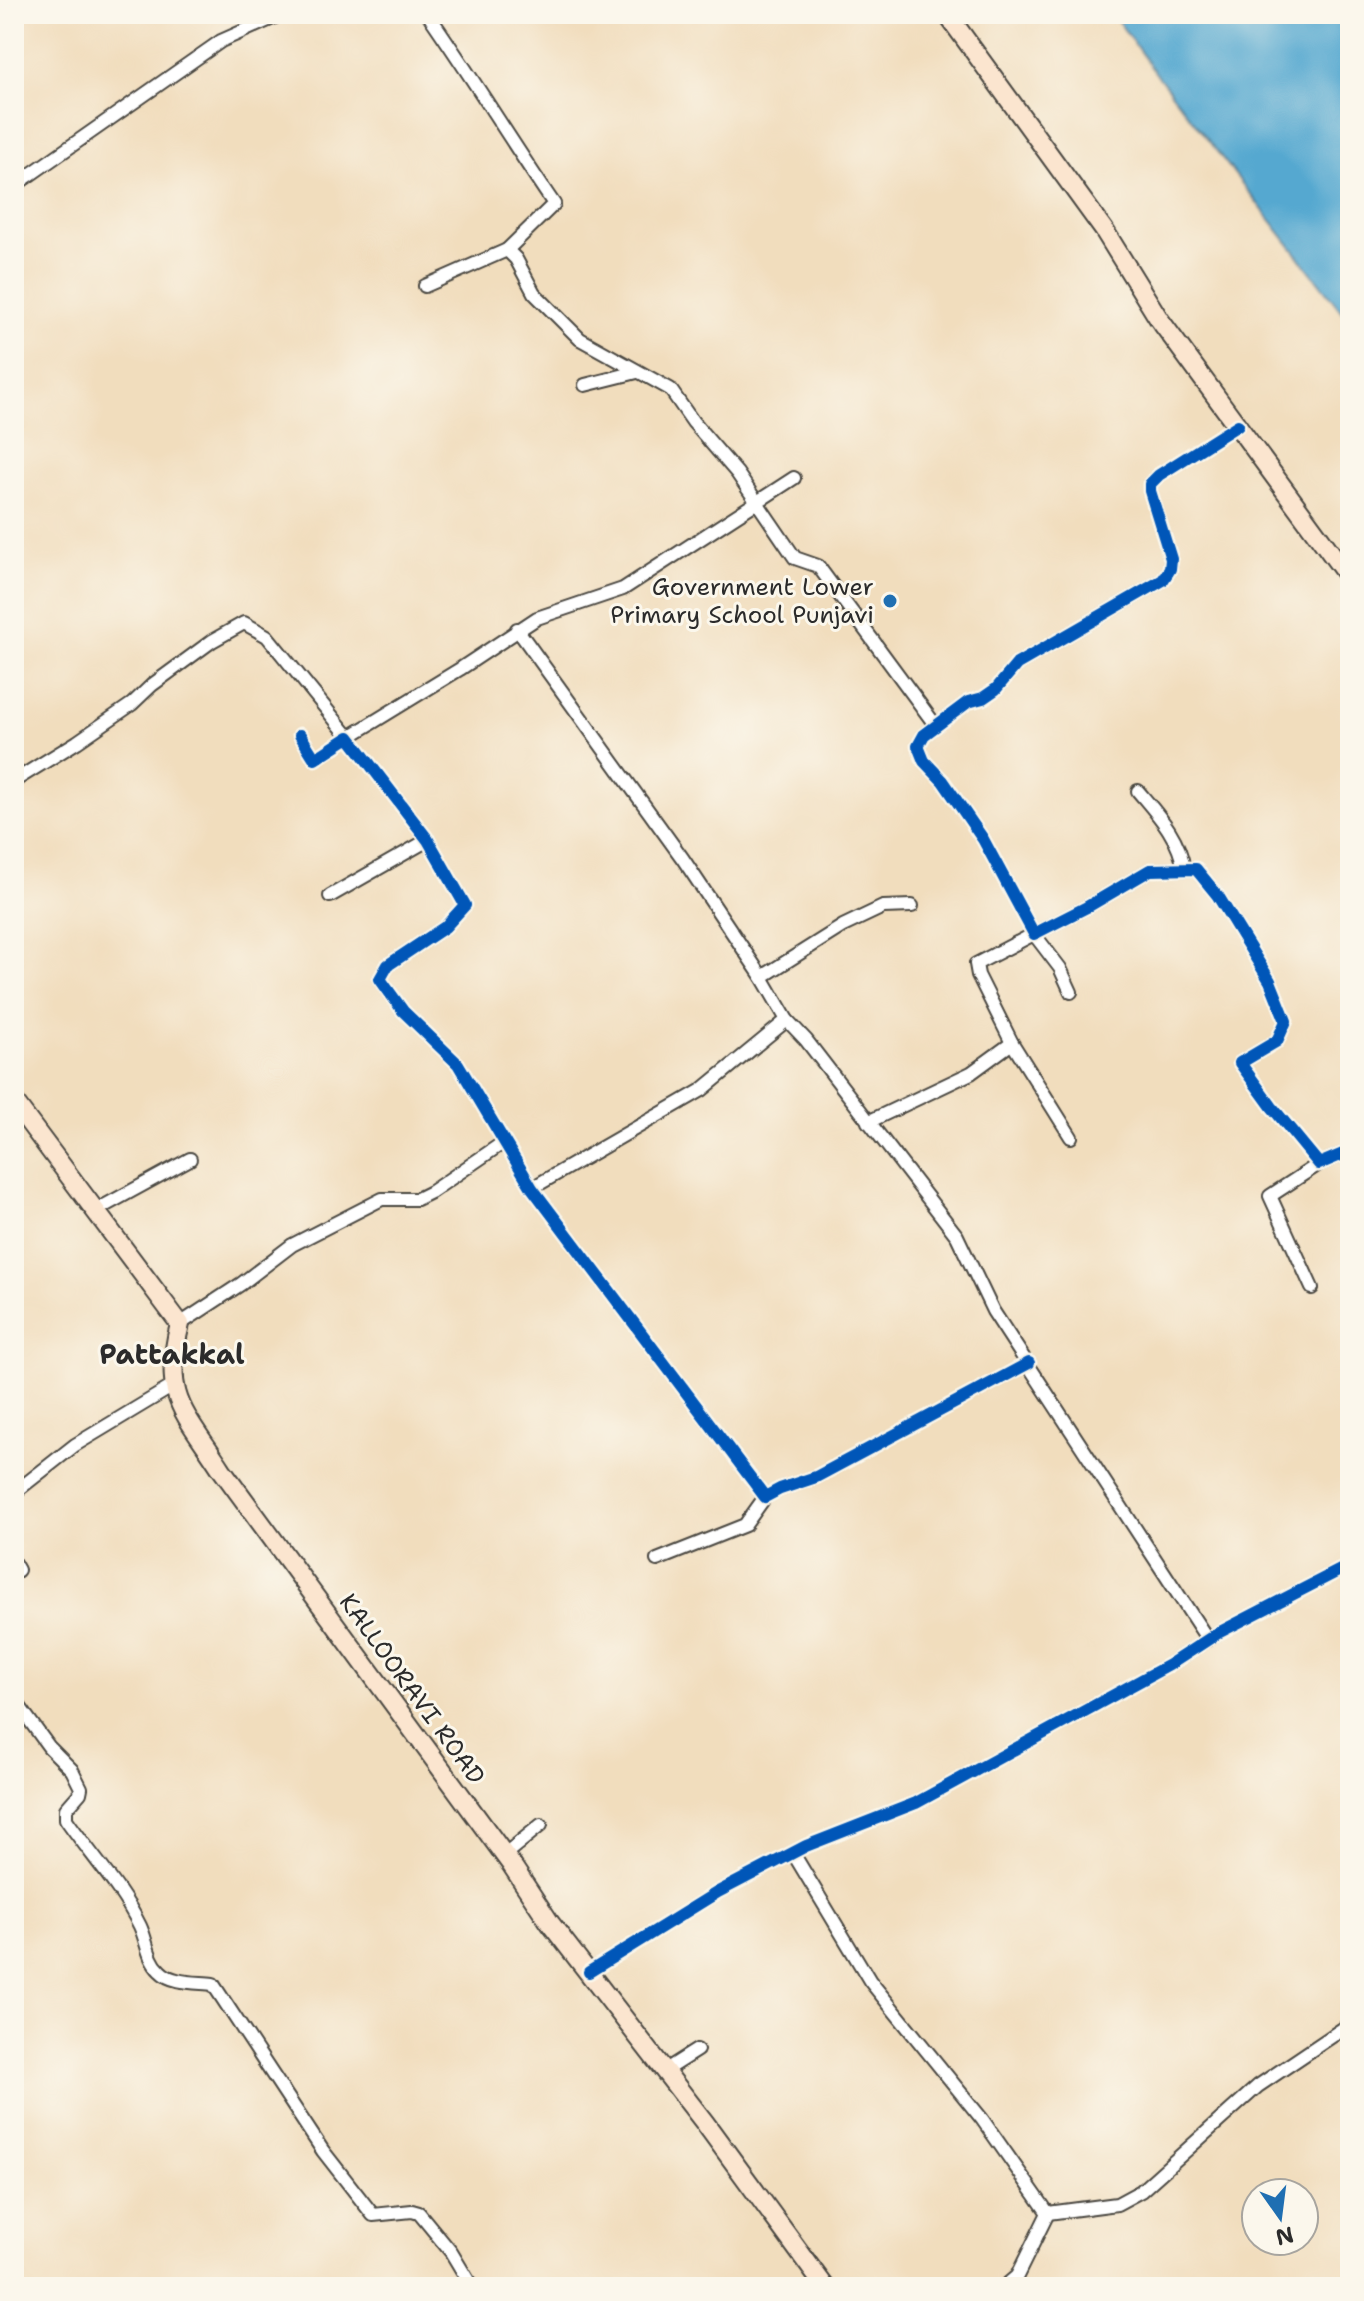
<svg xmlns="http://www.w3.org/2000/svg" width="1364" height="2301" viewBox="0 0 1364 2301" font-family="'Shantell Sans',sans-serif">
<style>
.water{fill:#54a8d0;stroke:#406a7e;stroke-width:2}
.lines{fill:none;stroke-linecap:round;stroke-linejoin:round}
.minor-casing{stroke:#494641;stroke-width:16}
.secondary-casing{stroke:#494641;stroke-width:22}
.minor{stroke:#fff;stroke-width:12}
.secondary{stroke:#fbe5cf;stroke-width:18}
.cycleway-casing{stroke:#fbf7ec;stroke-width:17}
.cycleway{stroke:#0057b8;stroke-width:12}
.poi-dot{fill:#1f6fb2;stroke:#fbf7ec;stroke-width:3}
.labels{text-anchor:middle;stroke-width:6;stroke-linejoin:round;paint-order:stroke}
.poi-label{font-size:24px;fill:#2b2b2b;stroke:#fbf7ec;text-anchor:end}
.street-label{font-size:24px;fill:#2b2b2b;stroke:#fbf7ec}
.quarter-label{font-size:28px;font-weight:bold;fill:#2b2b2b;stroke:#fbf7ec}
</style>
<rect width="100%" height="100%" fill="#fbf7ec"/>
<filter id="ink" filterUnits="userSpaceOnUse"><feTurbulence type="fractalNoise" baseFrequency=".0125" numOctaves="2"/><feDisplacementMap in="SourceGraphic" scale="16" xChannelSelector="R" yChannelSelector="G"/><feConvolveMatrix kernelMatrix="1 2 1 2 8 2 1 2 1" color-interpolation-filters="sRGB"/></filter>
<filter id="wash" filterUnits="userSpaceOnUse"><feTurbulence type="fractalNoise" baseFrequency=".006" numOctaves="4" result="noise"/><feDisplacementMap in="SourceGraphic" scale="32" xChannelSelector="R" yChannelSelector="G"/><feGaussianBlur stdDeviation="1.8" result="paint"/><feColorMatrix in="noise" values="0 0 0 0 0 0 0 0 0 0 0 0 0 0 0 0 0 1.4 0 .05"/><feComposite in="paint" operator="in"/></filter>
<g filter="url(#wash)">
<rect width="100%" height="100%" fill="#f1ddbd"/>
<polygon class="water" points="1113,14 1350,14 1350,322 1151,67"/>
</g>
<g filter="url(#ink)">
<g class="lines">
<g class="minor-casing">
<g id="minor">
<path d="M428,14C472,77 511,141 554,204L507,250"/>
<polyline points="14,186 221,41 282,14"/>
<polyline points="425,286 507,250 516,259 534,293 580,339 670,389 693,422 737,473 795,558 818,566 936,726"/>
<polyline points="585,385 637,372"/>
<polyline points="1238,425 1159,475 1150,484 1150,491 1171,559 1170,569 1163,580 1017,664 996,689 983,698 968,702 924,735 918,746 924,761 943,781 983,839 1034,934 1087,907 1150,870 1196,869 1218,896 1270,981 1286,1021 1277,1041 1240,1063 1272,1107 1319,1164 1350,1151"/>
<polyline points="517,629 683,859 762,977 787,1020 806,1040 957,1236 993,1311 1208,1640"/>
<polyline points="300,735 315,759 349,737 428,840 465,905 445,927 388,965 380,979 403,1011 458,1064 532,1188 765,1497 780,1489 816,1477 1029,1363"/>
<polyline points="14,781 77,742 132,704 152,685 212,641 244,623 267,636 349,737 460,669 537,618 623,589 794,478"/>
<path d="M1138,791C1159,816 1179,837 1184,869"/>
<polyline points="330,896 428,840"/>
<polyline points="762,977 843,926 883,907 912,906"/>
<polyline points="868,1122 971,1073 1012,1043"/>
<polyline points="1071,1137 1012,1043 978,975 976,964 1034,934 1060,968 1071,992"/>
<polyline points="532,1188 702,1090 787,1020"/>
<polyline points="95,1211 190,1159"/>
<polyline points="1312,1288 1270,1196 1319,1164"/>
<polyline points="180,1324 241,1284 292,1245 382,1199 417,1199 431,1192 504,1142"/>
<polyline points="14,1493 75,1445 173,1386"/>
<polyline points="657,1560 745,1525 765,1497"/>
<polyline points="14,1563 18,1570 14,1573"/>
<path d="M14,1699L49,1747L72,1770L81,1788L80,1793L66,1809V1819C90,1854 121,1887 140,1926C147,1941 148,1960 160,1971C172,1984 197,1982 213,1984L323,2151L373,2215L412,2211L419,2213L451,2252L472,2287"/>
<polyline points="793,1853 870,1981 982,2119 1048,2213"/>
<polyline points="504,1855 541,1825"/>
<polyline points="589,1972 718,1892 806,1846 916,1803 1169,1665 1218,1633 1350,1565"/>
<polyline points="664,2071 697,2050"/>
<polyline points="1048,2213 1117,2204 1141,2191 1258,2086 1350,2024"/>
<polyline points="1004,2287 1017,2276 1048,2213"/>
</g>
</g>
<g class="secondary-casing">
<g id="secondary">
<polyline points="947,14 1104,230 1159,319 1350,579"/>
<path d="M14,1102L180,1324C161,1398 185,1412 222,1470L511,1864L550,1923L705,2123L825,2287"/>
</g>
</g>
<use href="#minor" class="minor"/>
<use href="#secondary" class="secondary"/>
<g class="cycleway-casing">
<g id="cycleway">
<polyline points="1238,425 1159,475 1150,484 1150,491 1171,559 1170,569 1163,580 1017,664 996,689 983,698 968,702 924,735 918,746 924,761 943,781 983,839 1034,934 1087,907 1150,870 1196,869 1218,896 1270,981 1286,1021 1277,1041 1240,1063 1272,1107 1319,1164 1350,1151"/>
<polyline points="300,735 315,759 349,737 428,840 465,905 445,927 388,965 380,979 403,1011 458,1064 532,1188 765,1497 780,1489 816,1477 1029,1363"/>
<polyline points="589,1972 718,1892 806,1846 916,1803 1169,1665 1218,1633 1350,1565"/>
</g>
</g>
<use href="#cycleway" class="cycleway"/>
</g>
</g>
<circle class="poi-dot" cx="890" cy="601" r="8"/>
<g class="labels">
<g class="poi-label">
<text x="874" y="595">Government Lower<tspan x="874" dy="28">Primary School Punjavi</tspan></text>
</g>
<g class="street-label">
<text transform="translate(412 1689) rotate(54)" y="8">KALLOORAVI ROAD</text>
</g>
<g class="quarter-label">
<text x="172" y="1364">Pattakkal</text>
</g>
</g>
<rect width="1364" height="2301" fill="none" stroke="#fbf7ec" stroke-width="48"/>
<g transform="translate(1280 2217) rotate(166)"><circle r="38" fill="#fbf7ec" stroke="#a8a59f" stroke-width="2"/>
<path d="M0-6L14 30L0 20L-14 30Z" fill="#1f6fb2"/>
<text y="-12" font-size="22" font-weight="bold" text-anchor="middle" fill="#2b2b2b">N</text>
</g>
</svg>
